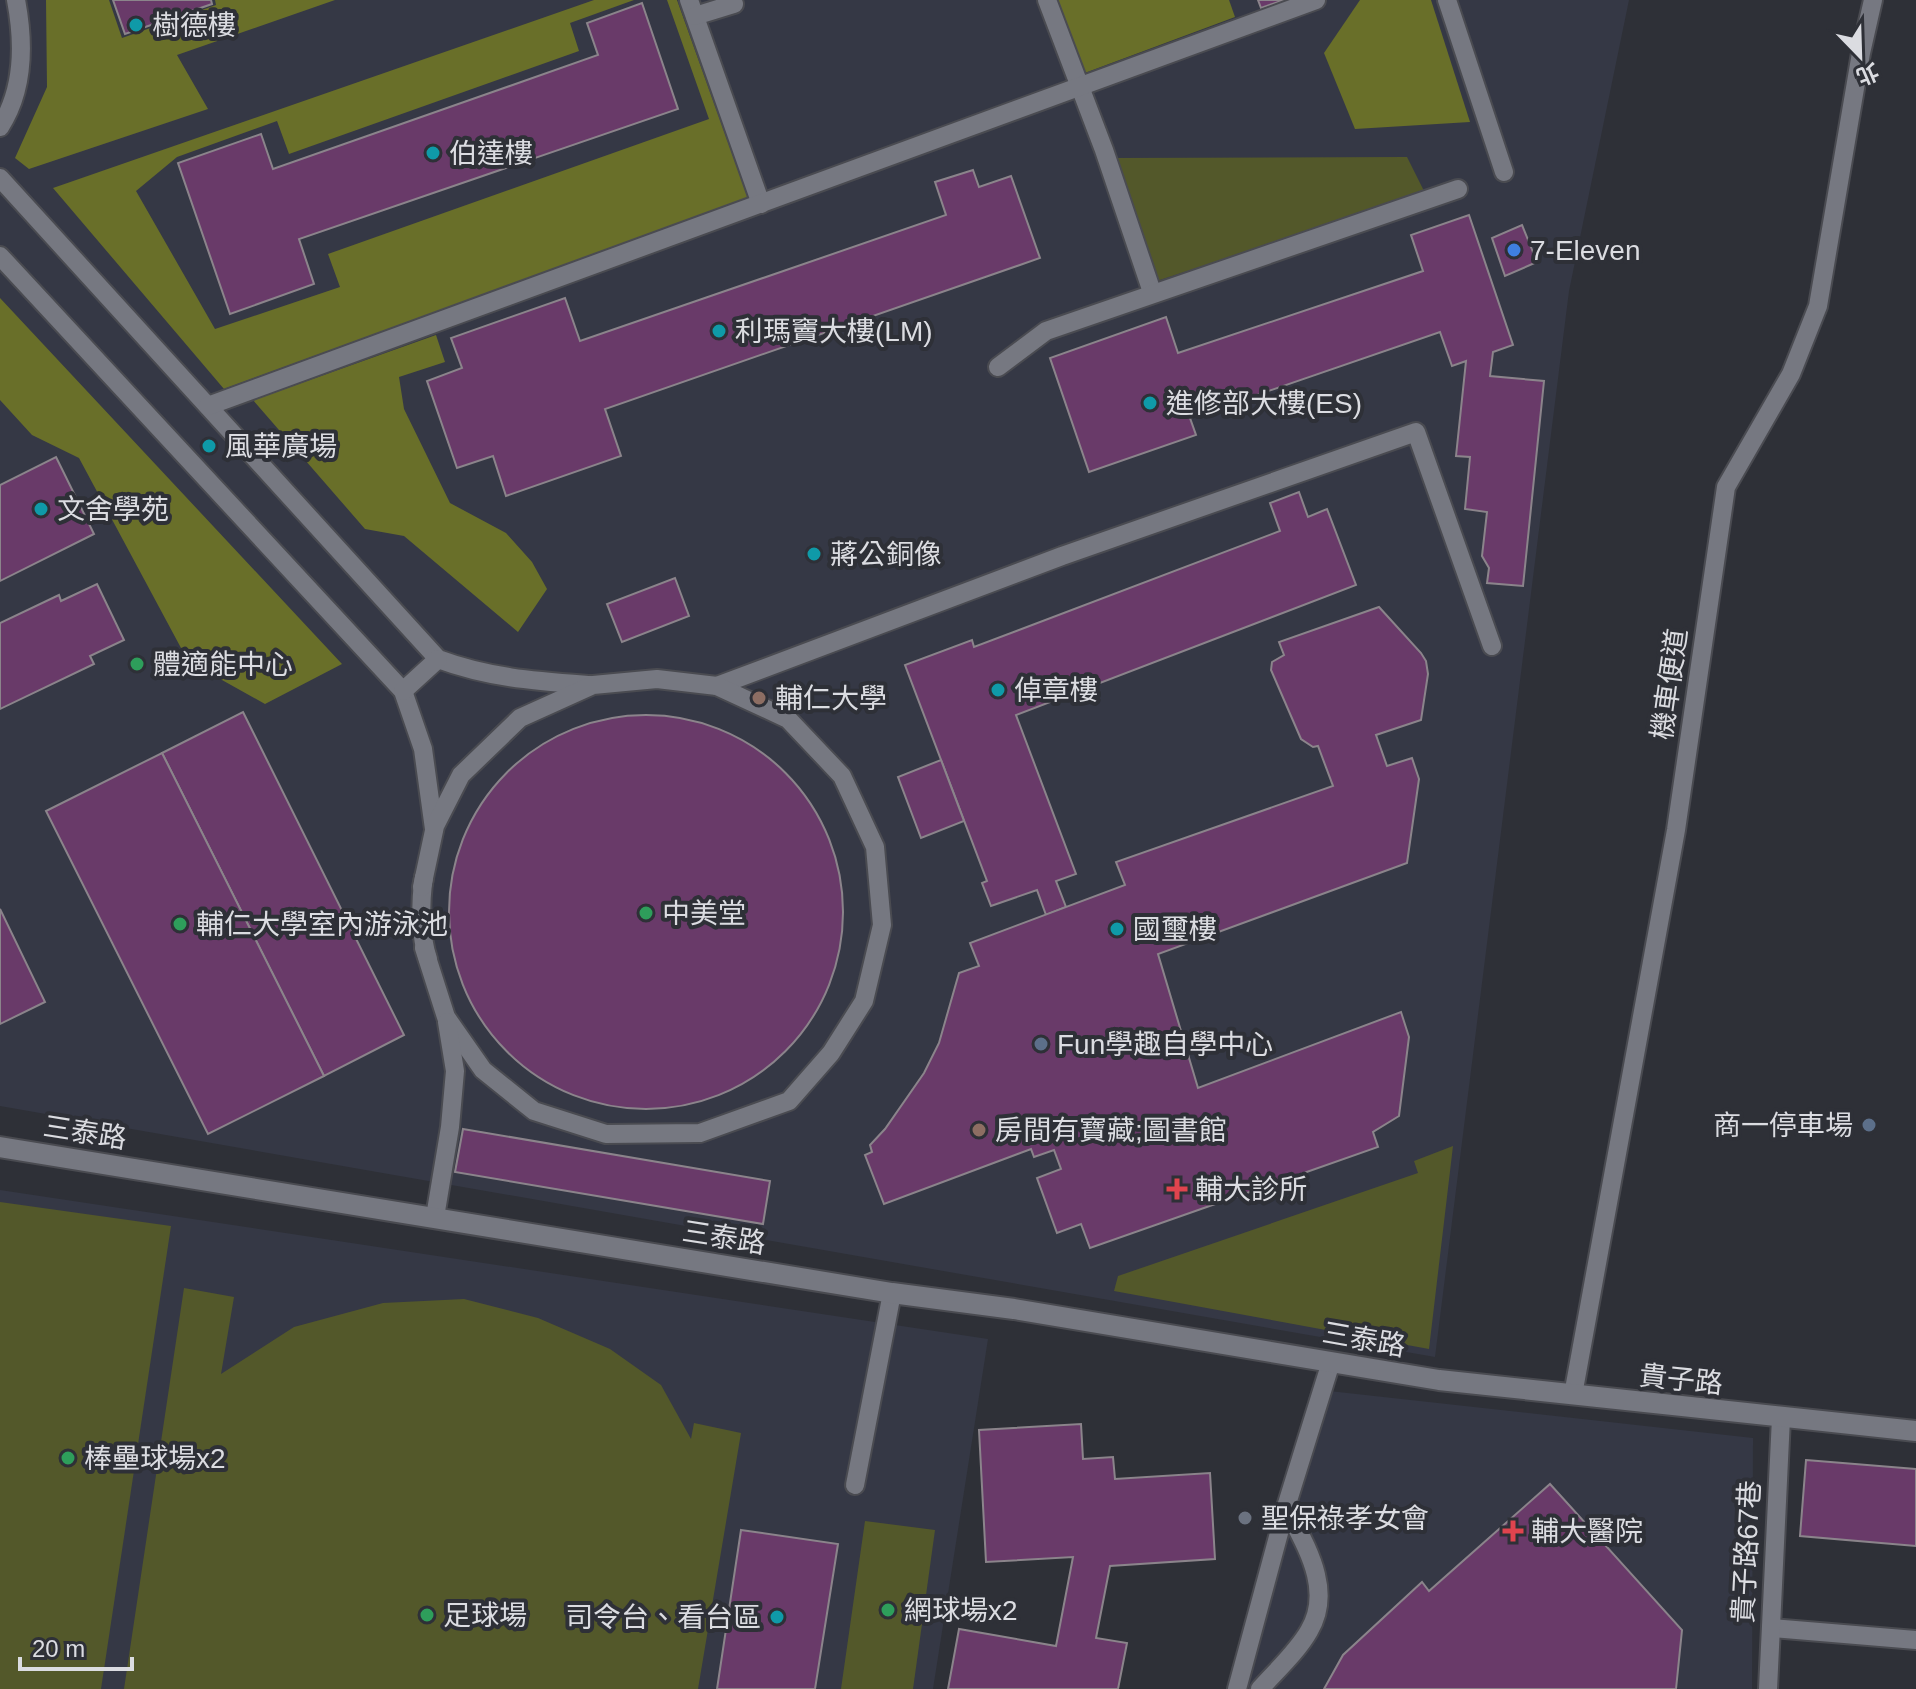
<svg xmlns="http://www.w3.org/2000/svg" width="1916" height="1689" viewBox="0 0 1916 1689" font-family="Helvetica,'Noto Sans TC',sans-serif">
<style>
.built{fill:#353845}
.green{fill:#53582a}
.forest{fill:#696f29}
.building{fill:#693a69;stroke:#8b848b;stroke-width:2}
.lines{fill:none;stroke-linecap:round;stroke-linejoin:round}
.service-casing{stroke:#4a4b51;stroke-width:22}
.tertiary-casing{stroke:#4a4b51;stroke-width:24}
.service{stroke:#767881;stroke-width:18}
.tertiary{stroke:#767881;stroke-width:20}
.culture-dot{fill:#0f9aa8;stroke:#2e3037;stroke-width:3}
.shop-dot{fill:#3f7fe0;stroke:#2e3037;stroke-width:3}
.leisure-dot{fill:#2e9e5b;stroke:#2e3037;stroke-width:3}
.education-dot{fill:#8d6e63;stroke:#2e3037;stroke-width:3}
.service-dot{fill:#5c6f8a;stroke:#2e3037;stroke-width:3}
.health-dot{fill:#e0444e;stroke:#2e3037;stroke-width:3}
.worship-dot{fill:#6b7280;stroke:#2e3037;stroke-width:3}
.labels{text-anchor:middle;stroke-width:8;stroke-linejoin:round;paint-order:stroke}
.poi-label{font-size:28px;fill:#dbdce1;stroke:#2e3037;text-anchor:start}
.street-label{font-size:28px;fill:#dbdce1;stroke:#2e3037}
</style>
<rect width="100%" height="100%" fill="#2e3037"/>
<g class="built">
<polygon points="0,0 1629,0 1569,291 1435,1357 0,1106"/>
<polygon points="0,1190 988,1339 933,1689 0,1689"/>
<polygon points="1311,1389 1753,1438 1752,1689 1232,1689"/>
</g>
<g class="green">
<polygon points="1407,157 1425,193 1157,281 1112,158"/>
<polygon points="1453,1146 1429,1349 1114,1291 1118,1276 1418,1173 1414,1161"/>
<polygon points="0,1202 171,1226 101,1689 0,1689"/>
<polygon points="184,1288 234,1297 221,1374 294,1327 383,1303 464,1299 538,1318 610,1349 661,1385 691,1439 694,1423 741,1433 698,1689 124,1689"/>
<polygon points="865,1521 935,1530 913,1689 841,1689"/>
</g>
<g class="forest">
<polygon points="46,0 109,0 122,38 216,5 215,0 335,0 177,55 208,109 29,169 15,158 47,87"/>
<polygon points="594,0 634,0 570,23 579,51 289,154 277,121 177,157 136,191 215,329 340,287 328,254 709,119 667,0 677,0 748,198 224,389 53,188"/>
<polygon points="1056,0 1229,0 1235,17 1082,74"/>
<polygon points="1360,0 1431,0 1470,122 1355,129 1324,53"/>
<polygon points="0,298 342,664 265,704 188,661 79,458 32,435 0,400"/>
<polygon points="436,335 445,362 399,377 404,409 450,503 506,533 532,562 547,589 518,632 404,536 365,529 253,400"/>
</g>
<g class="building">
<polygon points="113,0 211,0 212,4 125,34"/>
<polygon points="1258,0 1284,0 1261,8"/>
<polygon points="642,3 678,109 299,239 314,284 230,314 178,163 261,134 273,169 598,55 587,23"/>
<polygon points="973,170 979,187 1011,176 1040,258 605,409 621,456 506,496 493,456 457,468 427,381 462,368 451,338 565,298 580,341 946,215 935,182"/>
<polygon points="1469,215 1513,345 1493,352 1490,376 1544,381 1523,586 1487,583 1489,568 1482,556 1487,512 1465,509 1470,457 1456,456 1466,361 1452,366 1440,332 1190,418 1196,435 1089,472 1050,358 1166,317 1178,353 1423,271 1411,235"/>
<polygon points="1522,225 1537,262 1505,276 1492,238"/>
<polygon points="56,457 94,534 0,581 0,485"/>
<polygon points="1299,492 1308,517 1327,509 1356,585 1016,715 1076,874 1056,881 1066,907 1046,915 1037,890 991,906 982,883 987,881 905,665 972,640 974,647 1280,531 1270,503"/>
<polygon points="675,578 689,616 622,642 607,604"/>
<polygon points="97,584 124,640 90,656 94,664 0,709 0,623 59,595 61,601"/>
<polygon points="1379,607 1421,653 1426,661 1428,674 1421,720 1376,735 1387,766 1412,758 1419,779 1407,863 1158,954 1198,1088 1401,1012 1409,1037 1399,1116 1373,1132 1378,1147 1090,1248 1081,1224 1057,1233 1037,1178 1061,1169 1054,1150 1034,1157 1031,1149 884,1204 865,1155 872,1152 870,1145 885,1129 924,1073 939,1043 959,973 979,966 970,943 1125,885 1116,862 1333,786 1318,746 1313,747 1301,739 1271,670 1272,662 1284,655 1279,642"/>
<polygon points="243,712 404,1035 324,1076 162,753"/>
<circle cx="646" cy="912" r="197"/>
<polygon points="162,753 324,1076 208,1134 46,811"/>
<polygon points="941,760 964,821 921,838 898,777"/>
<polygon points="0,909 45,1002 0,1024"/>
<polygon points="463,1129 770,1181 763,1224 455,1172"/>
<polygon points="1081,1424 1083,1459 1113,1457 1115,1479 1210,1473 1215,1559 1110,1566 1096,1638 1127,1643 1118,1689 948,1689 959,1629 1056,1646 1073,1557 986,1562 979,1430"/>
<polygon points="1806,1460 1916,1469 1916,1546 1800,1536"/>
<polygon points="1550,1484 1682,1630 1676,1689 1324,1689 1343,1655 1422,1582 1429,1591"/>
<polygon points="741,1530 838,1544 815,1689 717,1689"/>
</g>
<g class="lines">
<g class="service-casing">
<g id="service">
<polyline points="689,0 761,204"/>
<polyline points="1047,0 1104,150 1152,292"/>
<polyline points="1447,0 1504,172"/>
<polyline points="695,16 734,4"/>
<path d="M0,127C24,90 24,42 16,0"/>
<path d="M0,178L438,659C489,678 536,681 590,685"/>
<polyline points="0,256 403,691 423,749 434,829"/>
<polyline points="998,367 1046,331 1458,189"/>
<polyline points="208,406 1316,0"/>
<polyline points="717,686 1062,556 1416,432 1492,646"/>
<polyline points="403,691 438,659"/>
<path d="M424,877C420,901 420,936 428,959"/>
<polyline points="422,887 435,826 461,775 520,718 593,685 657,679 717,686 788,719 842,776 875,847 882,925 864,1001 831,1053 789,1101 700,1133 606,1134 534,1111 483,1070 446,1017 424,948"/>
<polyline points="435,1217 450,1127 455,1071 447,1022"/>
<polyline points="1573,1395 1676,830 1726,487 1791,374 1818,306 1861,53 1873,0"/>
<polyline points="855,1485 892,1293"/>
<polyline points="1771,1628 1916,1640"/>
<polyline points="1237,1689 1286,1507 1331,1362"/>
<path d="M1260,1689C1276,1671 1297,1652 1309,1631C1334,1589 1305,1545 1286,1507"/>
<polyline points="1768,1689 1781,1418"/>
</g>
</g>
<g class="tertiary-casing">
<polyline id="tertiary" points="0,1147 892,1293 1014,1309 1439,1380 1916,1431"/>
</g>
<use href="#service" class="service"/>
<use href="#tertiary" class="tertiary"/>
</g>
<g class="culture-dot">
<circle cx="136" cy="25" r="8"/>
<circle cx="433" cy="153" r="8"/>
<circle cx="719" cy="331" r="8"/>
<circle cx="1150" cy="403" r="8"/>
<circle cx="209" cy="446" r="8"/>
<circle cx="41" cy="509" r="8"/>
<circle cx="814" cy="554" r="8"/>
<circle cx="998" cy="690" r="8"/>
<circle cx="1117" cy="929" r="8"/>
<circle cx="777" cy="1617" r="8"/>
</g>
<circle class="shop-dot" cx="1514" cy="250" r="8"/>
<g class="leisure-dot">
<circle cx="137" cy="664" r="8"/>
<circle cx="646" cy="913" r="8"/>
<circle cx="180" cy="924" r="8"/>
<circle cx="68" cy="1458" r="8"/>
<circle cx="888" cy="1610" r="8"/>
<circle cx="427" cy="1615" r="8"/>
</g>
<g class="education-dot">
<circle cx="759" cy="698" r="8"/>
<circle cx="979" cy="1130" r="8"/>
</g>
<g class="service-dot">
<circle cx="1041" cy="1044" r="8"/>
<circle cx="1869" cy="1125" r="8"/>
</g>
<g class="health-dot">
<path d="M1173 1177h8v8h8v8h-8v8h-8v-8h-8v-8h8z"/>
<path d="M1509 1519h8v8h8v8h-8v8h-8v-8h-8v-8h8z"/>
</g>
<circle class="worship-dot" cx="1245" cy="1518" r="8"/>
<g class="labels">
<g class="poi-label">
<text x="152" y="35">樹德樓</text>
<text x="449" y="163">伯達樓</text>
<text x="1530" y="260">7-Eleven</text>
<text x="735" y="341">利瑪竇大樓(LM)</text>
<text x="1166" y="413">進修部大樓(ES)</text>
<text x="225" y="456">風華廣場</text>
<text x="57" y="519">文舍學苑</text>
<text x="830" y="564">蔣公銅像</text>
<text x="153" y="674">體適能中心</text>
<text x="1014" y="700">倬章樓</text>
<text x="775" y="708">輔仁大學</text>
<text x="662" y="923">中美堂</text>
<text x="196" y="934">輔仁大學室內游泳池</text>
<text x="1133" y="939">國璽樓</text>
<text x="1057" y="1054">Fun學趣自學中心</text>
<text x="1853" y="1135" text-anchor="end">商一停車場</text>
<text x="995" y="1140">房間有寶藏;圖書館</text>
<text x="1195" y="1199">輔大診所</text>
<text x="84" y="1468">棒壘球場x2</text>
<text x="1261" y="1528">聖保祿孝女會</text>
<text x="1531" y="1541">輔大醫院</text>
<text x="904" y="1620">網球場x2</text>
<text x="443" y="1625">足球場</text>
<text x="761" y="1627" text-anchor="end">司令台、看台區</text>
</g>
<g class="street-label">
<text transform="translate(1669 684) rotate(-82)" y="10">機車便道</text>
<text transform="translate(85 1132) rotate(9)" y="10">三泰路</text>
<text transform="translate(724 1237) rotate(9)" y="10">三泰路</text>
<text transform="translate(1364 1339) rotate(10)" y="10">三泰路</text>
<text transform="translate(1681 1379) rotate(6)" y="10">貴子路</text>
<text transform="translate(1746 1552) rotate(-87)" y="10">貴子路67巷</text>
</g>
</g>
<g transform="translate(1860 56) rotate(157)" stroke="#2e3037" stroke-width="6" paint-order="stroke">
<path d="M0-6L14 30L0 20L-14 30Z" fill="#dbdce1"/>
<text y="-12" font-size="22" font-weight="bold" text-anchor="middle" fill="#dbdce1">北</text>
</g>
<path d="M20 1657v12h112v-12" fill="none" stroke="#dbdce1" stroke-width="4"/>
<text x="32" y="1657" font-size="24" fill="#dbdce1" stroke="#2e3037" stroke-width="6" paint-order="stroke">20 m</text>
</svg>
